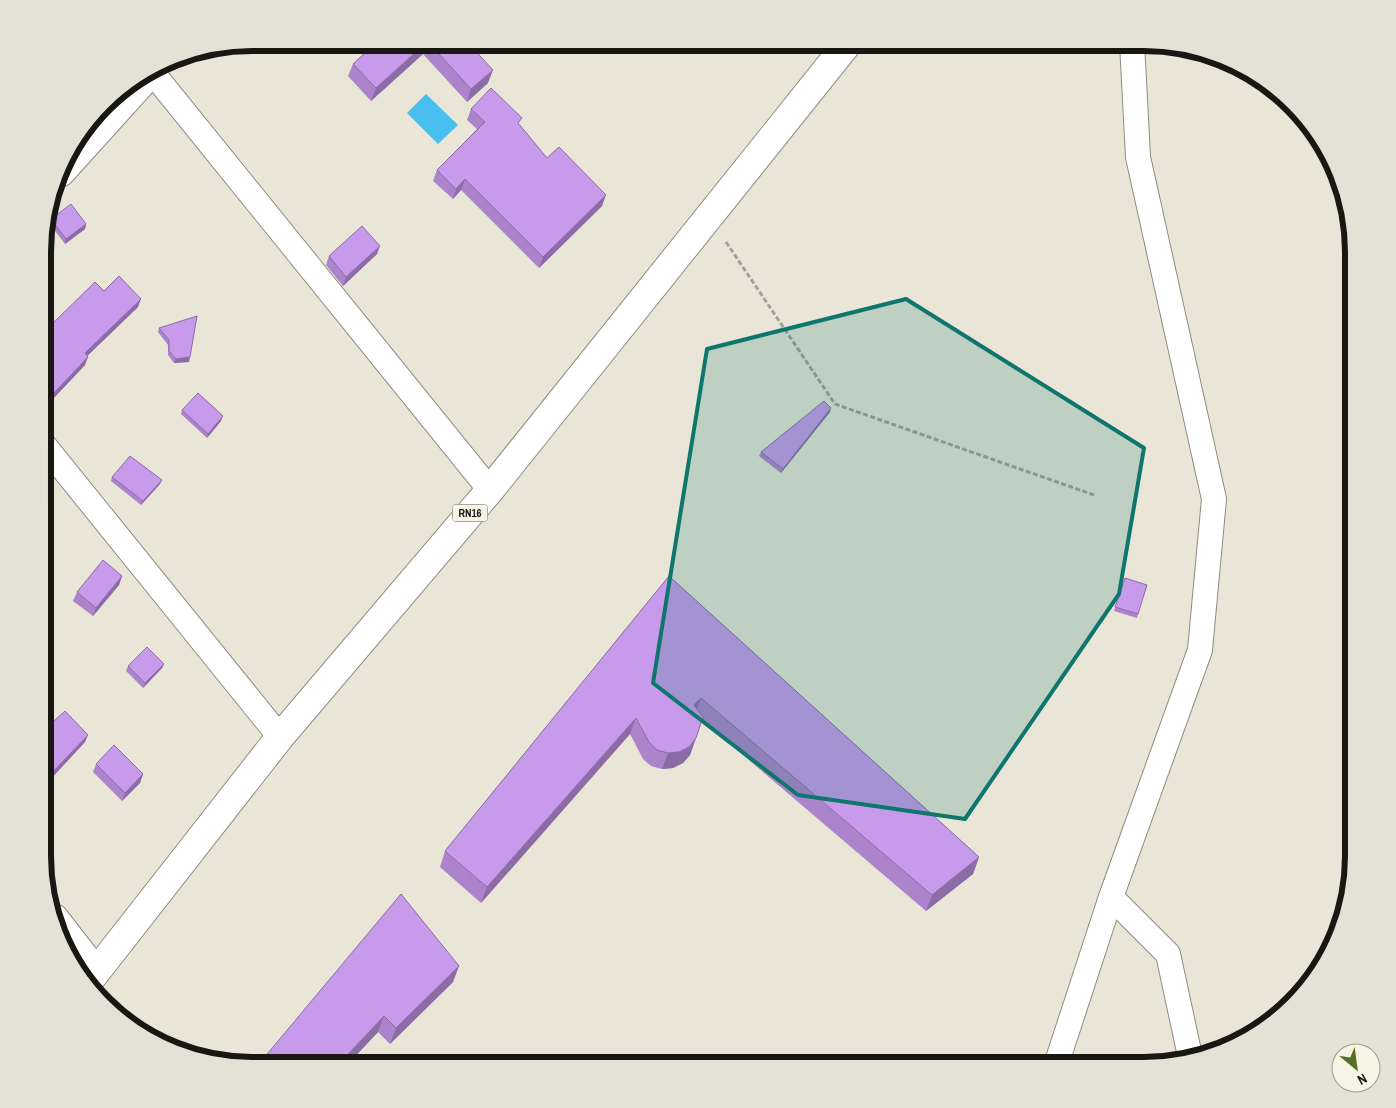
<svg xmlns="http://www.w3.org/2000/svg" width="1396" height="1108" viewBox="0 0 1396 1108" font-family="'Archivo Narrow',sans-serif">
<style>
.water{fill:#48bfee}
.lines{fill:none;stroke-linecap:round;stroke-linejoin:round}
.minor-casing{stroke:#8f8d80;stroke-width:26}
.primary-casing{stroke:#8f8d80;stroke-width:30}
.path{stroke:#a4a297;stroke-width:3;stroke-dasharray:5 2.5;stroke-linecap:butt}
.minor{stroke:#fff;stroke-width:24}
.primary{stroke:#fff;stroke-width:28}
.wall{fill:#ac84cb}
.shaded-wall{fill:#8c6ca5}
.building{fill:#c89aec;stroke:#8c6ca5}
.marked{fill:#0f766e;fill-opacity:0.2;stroke:#0f766e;stroke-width:4;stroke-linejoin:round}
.labels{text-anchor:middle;stroke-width:5;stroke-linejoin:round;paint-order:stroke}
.shield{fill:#f6f4e5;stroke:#5b5951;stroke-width:1}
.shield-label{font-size:11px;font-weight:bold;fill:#181712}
.rim{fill:none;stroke:#181712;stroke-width:6}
</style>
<rect width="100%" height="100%" fill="#e9e6d8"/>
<polygon class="water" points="426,94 458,125 438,144 407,113"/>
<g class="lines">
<g class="minor-casing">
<g id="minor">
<polyline points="152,72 490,490"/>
<polyline points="62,174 157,69"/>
<polyline points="44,445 280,737"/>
<polyline points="1111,897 1168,954 1190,1056"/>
<polyline points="56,917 98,971"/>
<polyline points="1056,1065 1111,897 1200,650 1214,499 1138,157 1132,43"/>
</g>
</g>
<g class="primary-casing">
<polyline id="primary" points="89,981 280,737 490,490 848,43"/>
</g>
<polyline class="path" points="726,242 835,404 1094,495"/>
<use href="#minor" class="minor"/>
<use href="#primary" class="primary"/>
</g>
<g class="wall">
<polygon points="376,43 468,43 488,83 467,102 423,54 371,101 348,76 353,64"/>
<polygon points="471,109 520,125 547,158 602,206 539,268 461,190 453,199 433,181 437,170 477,129 467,120"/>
<polygon points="51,219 86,224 85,229 65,244 49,223"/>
<polygon points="377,254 343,286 326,265 329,256"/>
<polygon points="104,291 138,307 87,356 85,365 51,401 44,394 44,323 50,326"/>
<polygon points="159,328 189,362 174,363 168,355 168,345 158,332"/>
<polygon points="182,410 221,421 207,438 181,414"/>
<polygon points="830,412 781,473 759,456 761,452"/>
<polygon points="112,477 160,484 141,505 111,481"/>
<polygon points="122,576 119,585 93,616 73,601 77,592"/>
<polygon points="669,576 979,857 973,874 926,911 702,720 690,755 683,763 673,768 662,769 651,766 643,759 630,734 481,903 440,867 445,851"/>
<polygon points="1125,578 1138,614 1137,618 1114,611"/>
<polygon points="164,664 162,668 143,688 126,671 128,666"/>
<polygon points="43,731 85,742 46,784 43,782"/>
<polygon points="96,764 143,774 140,783 122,801 93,772"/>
<polygon points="453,982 390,1044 378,1032 347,1065 258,1065"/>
</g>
<g class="shaded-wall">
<polygon points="426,43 427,43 423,54 371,101 376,88"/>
<polygon points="493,70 488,83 467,102 471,89"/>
<polygon points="465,179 461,190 453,199 456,189"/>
<polygon points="606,195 602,206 539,268 543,257"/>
<polygon points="86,224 85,229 65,244 66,239"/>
<polygon points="380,246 377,254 343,286 346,277"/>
<polygon points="141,299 138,307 82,361 85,353"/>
<polygon points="88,357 85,365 51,401 54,393"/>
<polygon points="190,357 189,362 174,363 176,359"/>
<polygon points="831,408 830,412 781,473 783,469"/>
<polygon points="223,416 221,421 207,438 208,434"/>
<polygon points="162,480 160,484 141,505 143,501"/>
<polygon points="122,576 119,585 93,616 96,608"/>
<polygon points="164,664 162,668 143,688 145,683"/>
<polygon points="701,698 695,714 694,705"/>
<polygon points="636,718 630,734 481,903 487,887"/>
<polygon points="88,735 85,742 46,784 48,777"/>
<polygon points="696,738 690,755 683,763 673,768 662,769 668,753"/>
<polygon points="143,774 140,783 122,801 125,793"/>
<polygon points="979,857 973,874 926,911 932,895"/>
<polygon points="459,966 453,982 390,1044 396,1028"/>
<polygon points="384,1016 378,1032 347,1065 338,1065"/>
</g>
<g class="building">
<polygon points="376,43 426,43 376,88 353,64"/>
<polygon points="429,43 468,43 493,70 471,89"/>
<polygon points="491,88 522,118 518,123 547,158 559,147 606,195 543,257 465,179 456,189 437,170 485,122 471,109"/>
<polygon points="71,204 86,224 66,239 51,219"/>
<polygon points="362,226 380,246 346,277 329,256"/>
<polygon points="119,276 141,299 85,353 88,357 54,393 44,384 44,323 45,322 50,326 95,282 104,291"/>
<polygon points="197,316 190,357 176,359 169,351 169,340 159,328"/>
<polygon points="198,393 223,416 208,434 182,410"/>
<polygon points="824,401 831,408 783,469 761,452"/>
<polygon points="130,456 162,480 143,501 112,477"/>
<polygon points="103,560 122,576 96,608 77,592"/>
<polygon points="669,576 979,857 932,895 701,698 694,705 703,717 696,738 689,747 679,752 668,753 657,750 649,742 636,718 487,887 445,851"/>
<polygon points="1125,578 1147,585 1138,614 1115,607"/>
<polygon points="147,647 164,664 145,683 128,666"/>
<polygon points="65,711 88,735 48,777 43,772 43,731"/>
<polygon points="114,745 143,774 125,793 96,764"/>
<polygon points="401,894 459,966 396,1028 384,1016 338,1065 258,1065"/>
<polygon points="770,1059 774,1065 761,1065"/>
</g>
<path class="marked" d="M906,299L1144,448L1119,594L965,819L798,795L653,683L707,349Z"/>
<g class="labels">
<rect class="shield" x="452.5" y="504.5" width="35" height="17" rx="4"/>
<g class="shield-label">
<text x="470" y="517">RN16</text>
</g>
</g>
<path d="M0 0H1396V1108H0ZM252 51H1144A201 201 0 0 1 1345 252V856A201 201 0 0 1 1144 1057H252A201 201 0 0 1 51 856V252A201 201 0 0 1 252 51Z" fill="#e4e2d4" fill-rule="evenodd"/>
<path class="rim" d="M252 51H1144A201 201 0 0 1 1345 252V856A201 201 0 0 1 1144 1057H252A201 201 0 0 1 51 856V252A201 201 0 0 1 252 51Z"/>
<g transform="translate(1356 1068) rotate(151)"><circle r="24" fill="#f6f4e5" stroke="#9d9c91"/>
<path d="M0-4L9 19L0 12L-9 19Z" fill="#547126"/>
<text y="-8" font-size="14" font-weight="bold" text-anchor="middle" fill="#181712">N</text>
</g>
</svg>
